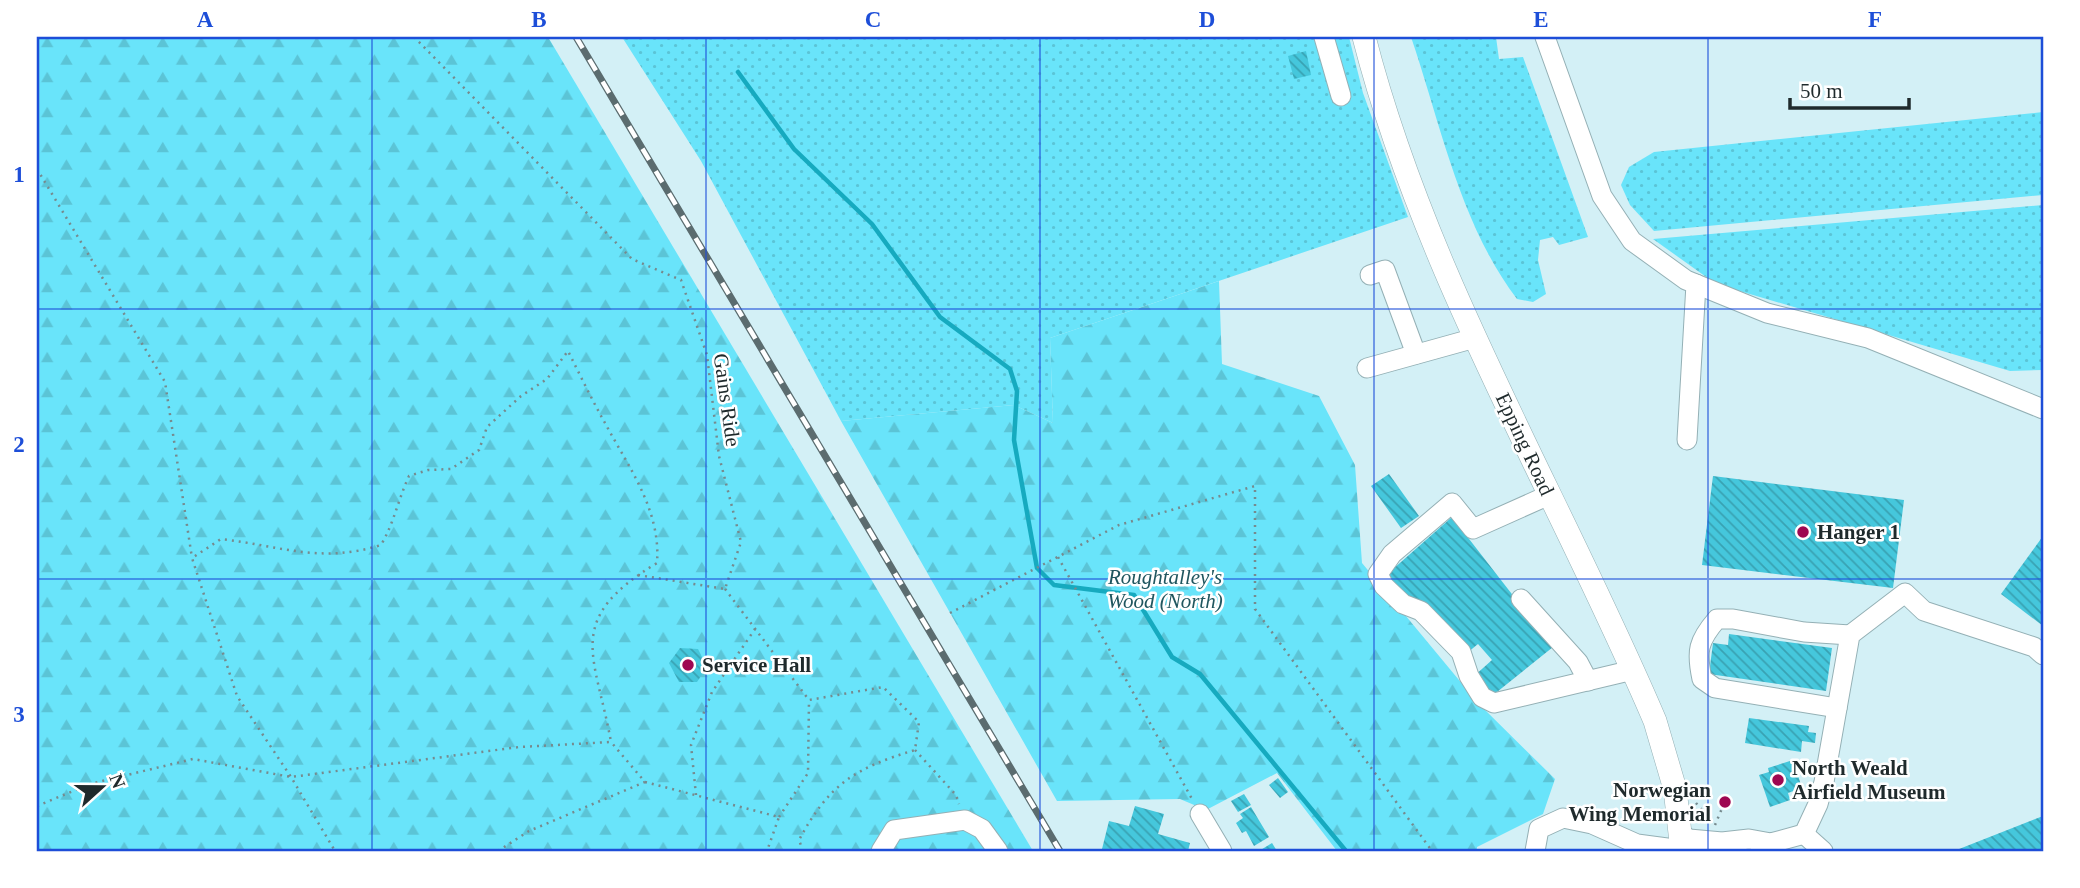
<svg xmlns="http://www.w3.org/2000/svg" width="2080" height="888" viewBox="0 0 2080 888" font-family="'Times New Roman',serif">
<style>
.grass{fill:url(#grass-dots)}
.forest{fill:url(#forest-firs)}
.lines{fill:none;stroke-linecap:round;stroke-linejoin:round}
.stream{stroke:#16aabf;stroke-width:4.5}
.building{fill:url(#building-back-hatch)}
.minor-casing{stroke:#94b0b5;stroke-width:21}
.major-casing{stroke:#94b0b5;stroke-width:24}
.path{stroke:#768a8e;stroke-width:2.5;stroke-dasharray:2 5;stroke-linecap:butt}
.minor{stroke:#fff;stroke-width:19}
.major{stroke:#fff;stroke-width:23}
.rail-casing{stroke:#5b6c6f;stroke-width:7}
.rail{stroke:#fff;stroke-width:4.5;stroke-dasharray:13;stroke-linecap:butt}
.grid{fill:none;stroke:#1d4ed8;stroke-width:2;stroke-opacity:0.55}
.poi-dot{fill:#9e0751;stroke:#fff;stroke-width:2.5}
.labels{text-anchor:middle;stroke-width:5;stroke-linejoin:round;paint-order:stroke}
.street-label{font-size:21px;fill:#1f2a2c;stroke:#fff}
.poi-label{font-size:21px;font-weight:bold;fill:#1f2a2c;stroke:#fff;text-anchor:start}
.park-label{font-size:21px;font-style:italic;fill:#20565f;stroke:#fff}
.neatline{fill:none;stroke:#1d4ed8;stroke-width:2.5}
.grid-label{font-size:23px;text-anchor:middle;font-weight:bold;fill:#1d4ed8}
</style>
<defs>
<pattern id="grass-dots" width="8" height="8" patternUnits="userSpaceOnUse" patternTransform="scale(1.75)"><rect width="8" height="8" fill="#69e4fa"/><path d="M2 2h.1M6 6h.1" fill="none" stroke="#5bc4d6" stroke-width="1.8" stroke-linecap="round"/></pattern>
<pattern id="forest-firs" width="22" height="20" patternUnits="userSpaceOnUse" patternTransform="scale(1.75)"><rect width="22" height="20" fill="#69e4fa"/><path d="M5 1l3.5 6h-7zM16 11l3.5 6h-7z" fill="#5bc4d6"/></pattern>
<pattern id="building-back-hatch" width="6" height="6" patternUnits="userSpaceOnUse" patternTransform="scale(1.75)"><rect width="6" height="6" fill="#45c7dc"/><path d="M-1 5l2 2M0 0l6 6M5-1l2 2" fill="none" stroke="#39a2b3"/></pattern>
</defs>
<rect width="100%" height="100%" fill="#d3f0f6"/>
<g class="grass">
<polygon points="622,37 1349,37 1363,93 1408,217 1050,338 1053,423 1014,405 841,421 701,161"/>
<path d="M1411,37H1496L1499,59L1523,57L1588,237L1559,245L1553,237L1540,240L1538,260L1546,294L1533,302L1517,299C1460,224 1441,125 1411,37Z"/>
<polygon points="2043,112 2043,195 1654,231 1630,205 1621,185 1629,167 1654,152"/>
<polygon points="2043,205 2043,370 2010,371 1716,284 1653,239"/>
</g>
<g class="forest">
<polygon points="37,37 548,37 1033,851 37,851"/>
<polygon points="1219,281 1222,364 1319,396 1355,465 1362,563 1478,703 1555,779 1543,814 1477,847 1477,851 1337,851 1277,773 1206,810 1180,799 1057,801 841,421 1014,405 1053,423 1050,338"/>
</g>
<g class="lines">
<polyline class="stream" points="738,72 794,149 872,224 940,317 1010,369 1017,391 1014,440 1037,568 1054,585 1134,595 1172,657 1200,674 1346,851"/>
</g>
<g class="building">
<polygon points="1306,51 1311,75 1294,79 1288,56"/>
<polygon points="1389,474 1419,516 1401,528 1371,486"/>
<polygon points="1713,476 1904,500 1893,588 1702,565"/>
<polygon points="1452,517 1553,647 1492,696 1473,677 1492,660 1478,644 1467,653 1384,577"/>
<polygon points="2043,536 2043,626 2001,594"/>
<polygon points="1729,634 1832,648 1826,691 1709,674 1713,643 1728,645"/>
<polygon points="680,648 698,649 707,667 697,682 679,682 669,663"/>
<polygon points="1749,718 1809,726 1808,732 1816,733 1815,743 1802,741 1801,752 1745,743"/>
<polygon points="1793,760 1802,788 1788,793 1790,800 1770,807 1759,775 1769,772 1768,768"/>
<polygon points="1278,778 1288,792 1280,798 1269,785"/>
<polygon points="1244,794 1251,805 1238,812 1231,801"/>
<polygon points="1135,806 1164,814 1158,834 1190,843 1188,851 1110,851 1102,849 1109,821 1129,826"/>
<polygon points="1251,807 1269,837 1254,846 1246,831 1242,833 1236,823 1243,818 1240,814"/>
<polygon points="2043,816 2043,851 1954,851"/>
<polygon points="1272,843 1277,851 1259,851"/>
</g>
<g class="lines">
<g class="minor-casing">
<g id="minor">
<polyline points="1324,37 1341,96"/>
<polyline points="1545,37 1602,196 1632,241 1686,280 1767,313 1868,338 2043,409"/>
<polyline points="1370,275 1385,270 1416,354"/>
<polyline points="1367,368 1475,338"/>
<polyline points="1687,440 1696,284"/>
<polyline points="1549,495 1473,529 1452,503 1392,554 1378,574 1384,586 1403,604 1421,611 1461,652 1469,676 1482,697 1494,703 1633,670"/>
<polyline points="1521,599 1578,662 1588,681"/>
<path d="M1837,708L1715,688L1702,679C1696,651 1698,641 1717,619H1733L1804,632L1850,635"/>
<polyline points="1200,814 1222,851"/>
<polyline points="1681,834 1689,839 1722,842 1749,839 1771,843 1804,834 1818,804 1824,782 1850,635 1905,593 1924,611 2034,647 2043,655"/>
<polyline points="1804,834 1823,851"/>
<polyline points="881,851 894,830 965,820 982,829 998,851"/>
<polyline points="1535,851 1539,829 1563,818 1592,824 1637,844 1682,850"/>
</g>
</g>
<g class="major-casing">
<path id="major" d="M1364,37C1426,278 1558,493 1655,721L1675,789L1682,851"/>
</g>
<g class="path">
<polyline points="414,37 632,259 681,280 707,355 719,456 741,542 725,589 638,575"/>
<polyline points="37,169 165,382 192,558"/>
<polyline points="1058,557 1192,799"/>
<path d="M725,589L809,700L883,687L919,722L915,750C855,768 829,784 799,840L803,851"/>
<polyline points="950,613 1119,525 1255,486 1255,609 1432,851"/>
<polyline points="915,750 956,795 959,804"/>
<polyline points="645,782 779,817 767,851"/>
<polyline points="696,795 691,745 712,692 755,629"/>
<polyline points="1696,803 1712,822"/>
<path d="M37,806L90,784L193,759L291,777L519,747L611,742C595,653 563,620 657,563C661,510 629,468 605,423C592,400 580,375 568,351L547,379L521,396L487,427L479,450L451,469L428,470L409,476C398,500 394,523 381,545C321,564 281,546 221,539L192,558L237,696L291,777L335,851"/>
<polyline points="779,817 808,773 809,700"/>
<polyline points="1715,825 1723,806"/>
<polyline points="498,851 529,831 645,782 611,742"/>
</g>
<use href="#minor" class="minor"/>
<use href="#major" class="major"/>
<g class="rail-casing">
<polyline id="rail" points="576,37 1060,851"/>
</g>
<use href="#rail" class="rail"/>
</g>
<path class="grid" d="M372,37V851M706,37V851M1040,37V851M1374,37V851M1708,37V851M37,309H2043M37,579H2043"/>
<g class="poi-dot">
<circle cx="1803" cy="532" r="7"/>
<circle cx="688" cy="665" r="7"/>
<circle cx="1778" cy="780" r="7"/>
<circle cx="1725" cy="802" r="7"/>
</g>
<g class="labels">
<g class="street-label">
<text transform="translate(727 400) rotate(82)" y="7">Gains Ride</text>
<text transform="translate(1525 444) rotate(65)" y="7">Epping Road</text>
</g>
<g class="poi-label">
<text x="1817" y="539">Hanger 1</text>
<text x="702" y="672">Service Hall</text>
<text x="1792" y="775">North Weald<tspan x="1792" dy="24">Airfield Museum</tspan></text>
<text x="1711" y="797" text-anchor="end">Norwegian<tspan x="1711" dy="24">Wing Memorial</tspan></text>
</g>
<g class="park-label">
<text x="1165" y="584">Roughtalley's<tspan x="1165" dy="24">Wood (North)</tspan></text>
</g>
</g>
<rect width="2080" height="888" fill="none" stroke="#ffffff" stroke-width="77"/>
<g transform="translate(102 787) rotate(69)" stroke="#ffffff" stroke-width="5" paint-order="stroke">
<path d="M0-5L12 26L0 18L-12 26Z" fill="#1f2a2c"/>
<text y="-10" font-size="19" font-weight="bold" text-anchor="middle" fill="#1f2a2c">N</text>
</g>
<path d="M1790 98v10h119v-10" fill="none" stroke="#1f2a2c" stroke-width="3.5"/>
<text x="1800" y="98" font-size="21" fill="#1f2a2c" stroke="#ffffff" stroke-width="5" paint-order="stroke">50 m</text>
<rect x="38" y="38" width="2004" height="812" class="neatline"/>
<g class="grid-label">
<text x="205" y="27">A</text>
<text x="539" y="27">B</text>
<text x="873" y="27">C</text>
<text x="1207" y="27">D</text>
<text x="1541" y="27">E</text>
<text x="1875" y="27">F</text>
<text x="19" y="182">1</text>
<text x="19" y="452">2</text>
<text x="19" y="722">3</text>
</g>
</svg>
